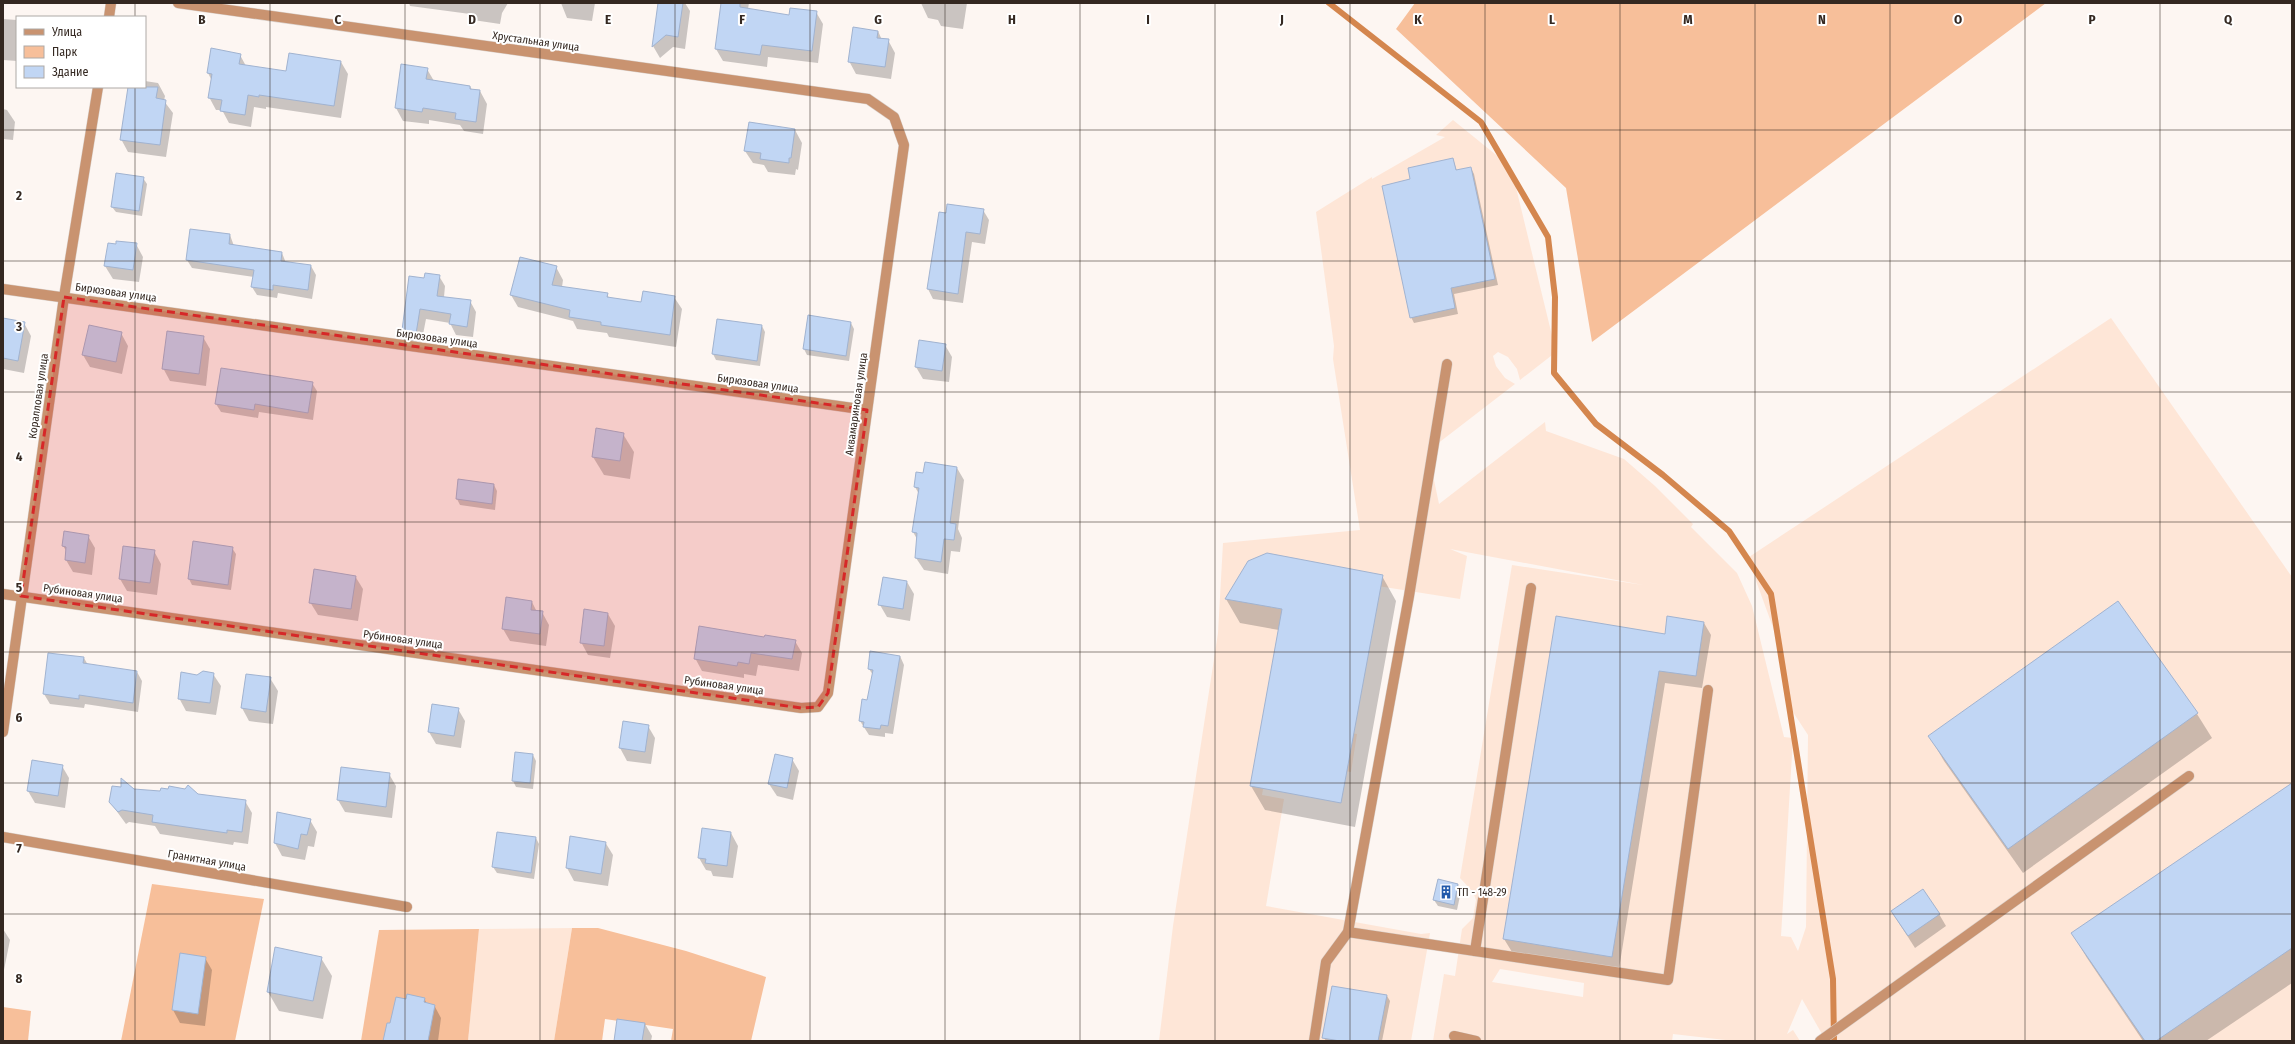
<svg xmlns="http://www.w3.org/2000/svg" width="2295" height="1044" viewBox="0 0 2295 1044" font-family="'Fira Sans Condensed',sans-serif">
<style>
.built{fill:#fee6d7;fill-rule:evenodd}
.green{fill:#f7bf9a}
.shadow{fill:#0003}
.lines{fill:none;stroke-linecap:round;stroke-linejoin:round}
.stream{stroke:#d4864e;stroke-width:6}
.building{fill:#c1d6f4;stroke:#a1b3d0}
.lane-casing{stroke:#d9d1cc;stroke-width:11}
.street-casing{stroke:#d9d1cc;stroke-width:11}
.lane{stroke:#c99370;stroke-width:10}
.street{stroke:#c99370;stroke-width:10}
.marked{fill:#d62828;fill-opacity:0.2;stroke:#d62828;stroke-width:3;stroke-dasharray:8 5;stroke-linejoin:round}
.grid{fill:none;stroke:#342821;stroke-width:1;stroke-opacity:0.55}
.labels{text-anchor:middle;stroke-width:4;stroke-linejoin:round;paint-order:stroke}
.street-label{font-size:11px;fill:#342821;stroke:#fff}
.poi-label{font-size:11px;fill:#342821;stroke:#fff;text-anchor:start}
.grid-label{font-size:13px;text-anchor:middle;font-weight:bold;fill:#342821;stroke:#fff;stroke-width:4;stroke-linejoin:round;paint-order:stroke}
</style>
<rect width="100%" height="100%" fill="#fdf6f2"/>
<g class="built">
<path d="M1453,120L1511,167L1556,352L1520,380L1517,369L1508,357L1498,352L1493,356L1496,366L1505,378L1515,384L1428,451L1439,504L1545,422L1546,431L1624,459L1655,486L1693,524L1691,527L1737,573L1752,606L1784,737L1793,738L1781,936L1791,937L1798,951L1806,927L1808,735L1789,706L1775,633L1751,567L1746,559L2111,318L2292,577V1041H1826L1802,999L1787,1034L1793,1030L1800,1041H1734L1673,1034L1672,1041H1433L1444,974L1455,976L1462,929L1473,918L1476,900L1473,892L1460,878L1512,565L1643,585L1450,549L1467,556L1460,599L1340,580L1315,727L1357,734L1351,772L1268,759L1262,795L1284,799L1266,906L1421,934L1430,933L1411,1041H1159L1173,926L1218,633L1223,543L1360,530L1333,359L1334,346L1316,212L1372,177V179L1445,137L1436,135ZM1500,969L1584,983L1583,997L1492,982Z"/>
<polygon points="572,928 554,1041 468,1041 479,929"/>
</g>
<g class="green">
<polygon points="1415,3 2046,3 1592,342 1566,188 1396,29"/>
<polygon points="152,884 264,899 235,1041 121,1041"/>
<polygon points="572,928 598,928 686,951 766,977 751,1041 671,1041 673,1029 605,1019 602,1041 554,1041"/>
<polygon points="479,929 468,1041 361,1041 379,930"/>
<polygon points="3,1007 31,1011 28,1041 3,1041"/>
</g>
<g class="shadow">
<polygon points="409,3 508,3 502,13 500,24 473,20 470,14 410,6"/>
<polygon points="561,3 595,3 592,21 567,18"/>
<polygon points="659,3 685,3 690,11 685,49 673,47 660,58 653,46"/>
<polygon points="723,3 749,3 748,9 790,16 816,12 823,24 818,63 768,57 767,67 723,61 716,49"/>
<polygon points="921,3 967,3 963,29 941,26 938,20 928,18"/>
<polygon points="3,19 17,20 17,61 3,60"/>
<polygon points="878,31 882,40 888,40 895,53 891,79 856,74 849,61"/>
<polygon points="212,49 240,55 246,66 287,72 341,62 348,74 341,118 266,107 266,109 254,107 251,127 229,123 222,110 216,110 209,97 212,81 208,73"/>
<polygon points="427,69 434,81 470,86 472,90 480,91 487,104 483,134 464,131 460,125 429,120 429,124 403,121 396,108"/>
<polygon points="145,81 158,83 165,96 164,101 173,113 166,157 128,152 121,139 129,87 145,87"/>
<polygon points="3,109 7,110 15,122 13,140 3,139"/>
<polygon points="750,124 795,130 802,143 798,170 796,169 795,175 768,172 764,165 753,163 745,151"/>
<polygon points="1453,159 1457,171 1471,168 1474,174 1498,285 1454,294 1458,314 1414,323 1411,317"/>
<polygon points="143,178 147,184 142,216 116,212 112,207"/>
<polygon points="983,210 989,220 985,244 972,242 963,303 933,299 928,289 947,215"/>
<polygon points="230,235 234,246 282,253 286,263 311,266 316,275 312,299 278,293 277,298 257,295 252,287 254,277 192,268 187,260"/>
<polygon points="109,244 136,244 143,257 139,282 113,279 105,266"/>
<polygon points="556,267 563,280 562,287 607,294 609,298 642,303 674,297 682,309 676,347 609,337 607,333 577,329 573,321 518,307 511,295"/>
<polygon points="439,276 445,286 444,297 470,301 476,312 473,337 456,335 450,323 426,319 420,350 408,348 402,338 425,280"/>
<polygon points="3,319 24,323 31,336 24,373 3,369"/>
<polygon points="718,320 762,326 765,332 760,366 716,360 713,354"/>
<polygon points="851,323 854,329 849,361 807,355 804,349"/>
<polygon points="121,333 128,346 122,374 90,367 83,355"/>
<polygon points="203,337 210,349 206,386 170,381 163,368"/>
<polygon points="945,345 952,357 949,382 923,379 916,367"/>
<polygon points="312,383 317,391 313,420 259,412 258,418 221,412 216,404"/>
<polygon points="623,434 634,452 630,479 604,475 593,457"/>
<polygon points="957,468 964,480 958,529 962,538 960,552 951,551 948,574 924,570 916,558 917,539 913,532 919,494 915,487 924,474"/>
<polygon points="494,485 497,491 495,510 460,505 457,499"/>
<polygon points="88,536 95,548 92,575 73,572 66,560 67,552 63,546"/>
<polygon points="232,548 236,554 231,590 192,585 189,579"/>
<polygon points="154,551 161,564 157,595 127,591 120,579"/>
<polygon points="355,576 363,589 358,621 318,615 310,602"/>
<polygon points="1382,576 1396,601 1355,827 1265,810 1251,786 1279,630 1240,623 1226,599"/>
<polygon points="907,582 914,594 910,621 887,617 880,605"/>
<polygon points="532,602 537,612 542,612 549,625 546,646 510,641 503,629"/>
<polygon points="2118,602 2197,714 2212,738 2023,873 1944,761 1930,737"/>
<polygon points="608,614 615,626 610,658 588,655 581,642"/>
<polygon points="1557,617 1665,635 1704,623 1711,635 1702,688 1665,683 1619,969 1512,952 1504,939"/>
<polygon points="765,638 795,641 802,653 799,671 758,665 756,676 744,674 744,678 702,671 695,658"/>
<polygon points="49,654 84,658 88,665 137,672 142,681 138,712 85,704 84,708 50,704 44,694"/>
<polygon points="900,656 904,665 893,734 885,733 885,737 869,735 860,721 863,700 868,701 873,675 869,669"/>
<polygon points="213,674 221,686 216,715 186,711 179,698"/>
<polygon points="247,675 270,678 278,691 273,724 249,721 242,708"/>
<polygon points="458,709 465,721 461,748 436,744 429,732"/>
<polygon points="648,726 655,738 651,764 627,761 620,748"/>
<polygon points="533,755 536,761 533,789 516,787 513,781"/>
<polygon points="792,759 799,771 793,800 777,796 769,784"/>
<polygon points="62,766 69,778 65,808 35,803 28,791"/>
<polygon points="389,774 396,786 392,818 345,812 338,800"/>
<polygon points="2292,784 2292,983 2206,1041 2143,1041 2087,958 2072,933"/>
<polygon points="134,790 245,801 252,813 248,844 234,842 233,845 160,834 155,826 129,822 126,824 110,802"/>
<polygon points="310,820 317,832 314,847 308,846 305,860 282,856 275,843"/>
<polygon points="731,833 738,846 733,878 713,876 711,871 706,870 699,858"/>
<polygon points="571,837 605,842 613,855 608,886 574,881 567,868"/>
<polygon points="536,838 539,844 534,879 497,873 493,867"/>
<polygon points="1439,881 1458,885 1461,891 1457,910 1438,906 1434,900"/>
<polygon points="1892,912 1939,914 1946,926 1915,948"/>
<polygon points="3,929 10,940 3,975"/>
<polygon points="205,958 212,970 205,1026 180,1023 173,1010"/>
<polygon points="321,958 332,976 323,1019 279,1011 268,992"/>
<polygon points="1387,996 1390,1001 1382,1041 1326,1041 1324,1038"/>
<polygon points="424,998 427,1004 434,1005 441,1018 438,1041 384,1041 391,1025 407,1000"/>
<polygon points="645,1024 652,1036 651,1041 615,1041"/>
</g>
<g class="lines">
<polyline class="stream" points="1329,3 1481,122 1548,237 1555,297 1554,373 1596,424 1663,475 1729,531 1771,594 1833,979 1834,1041"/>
</g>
<g class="building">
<polygon points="658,3 683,3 678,37 666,35 652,47"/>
<polygon points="721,3 740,3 740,7 789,15 790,8 817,11 812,51 762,45 760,55 715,49"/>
<polygon points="853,27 878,31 877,38 889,39 885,67 848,62"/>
<polygon points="211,48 241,54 239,64 286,71 289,53 341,61 334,106 259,95 259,97 248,95 245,115 220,111 222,100 208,98 212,74 207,73"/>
<polygon points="401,64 428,68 426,79 470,86 470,89 480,90 476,122 455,119 456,113 423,108 422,112 395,108"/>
<polygon points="128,87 158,87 156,98 166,100 160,145 120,140"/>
<polygon points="749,122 795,129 791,158 789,158 789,163 760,159 761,153 744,151"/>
<polygon points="1453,158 1456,170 1471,167 1495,279 1451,288 1455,308 1410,318 1382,186 1410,179 1408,168"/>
<polygon points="116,173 144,177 139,211 111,207"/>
<polygon points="947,204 984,209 980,234 966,232 958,294 927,289 939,212 946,213"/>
<polygon points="190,229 230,234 229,244 282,252 281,261 311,265 308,290 273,285 273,290 251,287 254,270 186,260"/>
<polygon points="116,241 137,243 133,270 104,266 108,243 116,244"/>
<polygon points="520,257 557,266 552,285 608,293 607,297 641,302 643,291 675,296 670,335 601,325 601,322 569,317 570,310 510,295"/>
<polygon points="425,273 440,275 437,296 471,300 467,327 449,324 451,314 420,309 415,340 401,338 409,276 424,278"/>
<polygon points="808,315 851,322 846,356 803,349"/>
<polygon points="3,318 25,322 18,361 3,358"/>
<polygon points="717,319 762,325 757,361 712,354"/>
<polygon points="89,325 122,332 116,362 82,355"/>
<polygon points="167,331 204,336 199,374 162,369"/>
<polygon points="919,340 946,344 942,371 915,367"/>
<polygon points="221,368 313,382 308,413 255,404 254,410 215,404"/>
<polygon points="596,428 624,433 620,461 592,457"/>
<polygon points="925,462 957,467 950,523 956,524 954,540 944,539 941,562 915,558 917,533 912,532 919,488 914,487 916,472 923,473"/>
<polygon points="458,479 494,484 492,504 456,499"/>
<polygon points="64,531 89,535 85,563 65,560 66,547 62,546"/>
<polygon points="193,541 233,547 228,585 188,579"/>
<polygon points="123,546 155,550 150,583 119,579"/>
<polygon points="1267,553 1383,575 1341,803 1250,786 1282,609 1225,599 1248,561"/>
<polygon points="314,569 356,576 351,609 309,603"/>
<polygon points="883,577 907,581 903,609 878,605"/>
<polygon points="506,597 532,601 531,610 543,611 540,634 502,629"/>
<polygon points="2118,601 2198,713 2008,849 1928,736"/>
<polygon points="584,609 608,613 604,646 580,643"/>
<polygon points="1556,616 1665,634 1667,616 1704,622 1696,676 1659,671 1612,957 1503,939"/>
<polygon points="699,626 764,637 765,635 796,640 792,659 751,653 749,664 738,662 737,666 694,659"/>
<polygon points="870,651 900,656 888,726 881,725 880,729 863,727 864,722 859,721 862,699 867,700 873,670 868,669"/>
<polygon points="48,653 84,657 83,663 137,671 133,703 79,695 79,699 43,694"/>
<polygon points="203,671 214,673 210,703 178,699 181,672 197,675"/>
<polygon points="246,674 271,677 266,712 241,708"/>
<polygon points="432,704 459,708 454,736 428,732"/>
<polygon points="623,721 649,725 645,752 619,748"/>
<polygon points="515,752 533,754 530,783 512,781"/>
<polygon points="775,754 793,758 787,788 768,784"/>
<polygon points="32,760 63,765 58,796 27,791"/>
<polygon points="341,767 390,773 386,807 337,800"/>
<polygon points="121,778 134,789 160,791 161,788 168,789 169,786 185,789 188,785 198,794 246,800 242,832 227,830 227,833 152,822 153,815 122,810 118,812 109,802 112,786 121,787"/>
<polygon points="2292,783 2292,948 2156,1041 2145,1041 2071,933"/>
<polygon points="277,812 311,819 307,835 301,834 298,849 274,843"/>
<polygon points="702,828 731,832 727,866 705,863 706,859 698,858"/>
<polygon points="497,832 536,837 531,873 492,867"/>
<polygon points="570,836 606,842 601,874 566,868"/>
<polygon points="1438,879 1458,884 1454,905 1433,900"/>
<polygon points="1923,889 1940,914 1908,936 1891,911"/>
<polygon points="275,947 322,957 313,1001 267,992"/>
<polygon points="180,953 206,957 198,1014 172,1010"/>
<polygon points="1332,986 1387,995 1378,1041 1340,1041 1322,1038"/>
<polygon points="407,994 425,998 424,1002 435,1005 428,1041 383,1041 387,1023 390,1023 396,997 406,999"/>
<polygon points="617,1019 645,1023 642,1041 614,1041"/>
</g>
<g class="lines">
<g class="lane-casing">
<g id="lane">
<polyline points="1348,932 1668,980 1708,690"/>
<polyline points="1475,951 1531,588"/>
<polyline points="1454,1036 1476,1041"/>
<polyline points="1314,1041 1326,962 1348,932 1409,596 1447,364"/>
<polyline points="1820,1041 2189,776"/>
</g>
</g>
<g class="street-casing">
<g id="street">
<polyline points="109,17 111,3"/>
<polyline points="3,289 867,410"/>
<polyline points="3,594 801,708 818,707 828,693 904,145 894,117 868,99 178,3"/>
<polyline points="3,732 64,297 98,87"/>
<polyline points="3,837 407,907"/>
</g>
</g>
<use href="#lane" class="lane"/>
<use href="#street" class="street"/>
</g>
<path class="marked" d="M64,297L867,410L828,693L818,707L801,708L21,596Z"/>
<path class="grid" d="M135,3V17M270,3V1041M405,3V1041M540,3V1041M675,3V1041M810,3V1041M945,3V1041M1080,3V1041M1215,3V1041M1350,3V1041M1485,3V1041M1620,3V1041M1755,3V1041M1890,3V1041M2025,3V1041M2160,3V1041M135,87V1041M3,130H2292M3,261H2292M3,392H2292M3,522H2292M3,652H2292M3,783H2292M3,914H2292"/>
<defs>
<g id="building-bare" transform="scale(1.08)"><path d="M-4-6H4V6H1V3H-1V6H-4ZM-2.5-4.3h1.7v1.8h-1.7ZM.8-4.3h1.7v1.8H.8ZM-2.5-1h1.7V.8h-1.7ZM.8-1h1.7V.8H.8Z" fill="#2059ab" stroke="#fff" stroke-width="2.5" paint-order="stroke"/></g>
</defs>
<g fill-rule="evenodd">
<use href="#building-bare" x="1446" y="892"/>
</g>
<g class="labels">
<g class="street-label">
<text transform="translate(536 41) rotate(8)" y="4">Хрустальная улица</text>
<text transform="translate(116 292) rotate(8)" y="4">Бирюзовая улица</text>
<text transform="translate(437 338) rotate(8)" y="4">Бирюзовая улица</text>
<text transform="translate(758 383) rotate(8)" y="4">Бирюзовая улица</text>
<text transform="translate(38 396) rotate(-82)" y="4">Коралловая улица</text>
<text transform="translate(856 404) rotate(-82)" y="4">Аквамариновая улица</text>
<text transform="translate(83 593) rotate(8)" y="4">Рубиновая улица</text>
<text transform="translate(403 639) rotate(8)" y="4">Рубиновая улица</text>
<text transform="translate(724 685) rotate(8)" y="4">Рубиновая улица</text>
<text transform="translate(207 860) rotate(10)" y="4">Гранитная улица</text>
</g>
<g class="poi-label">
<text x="1457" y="896">ТП - 148-29</text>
</g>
</g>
<g class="grid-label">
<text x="202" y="24">B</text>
<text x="338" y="24">C</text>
<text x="472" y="24">D</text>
<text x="608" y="24">E</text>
<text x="742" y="24">F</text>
<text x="878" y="24">G</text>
<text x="1012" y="24">H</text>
<text x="1148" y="24">I</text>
<text x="1282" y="24">J</text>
<text x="1418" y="24">K</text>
<text x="1552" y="24">L</text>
<text x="1688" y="24">M</text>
<text x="1822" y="24">N</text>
<text x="1958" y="24">O</text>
<text x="2092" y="24">P</text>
<text x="2228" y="24">Q</text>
<text x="19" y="200">2</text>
<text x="19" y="331">3</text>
<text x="19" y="461">4</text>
<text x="19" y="592">5</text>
<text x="19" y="722">6</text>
<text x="19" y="853">7</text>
<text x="19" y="983">8</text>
</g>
<rect width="2295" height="1044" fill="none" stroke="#342821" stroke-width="8"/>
<rect x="16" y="16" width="130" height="72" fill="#ffffff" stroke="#aea9a6"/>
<rect x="24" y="29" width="20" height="6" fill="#c99370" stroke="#aea9a6"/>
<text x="52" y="36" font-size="12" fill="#342821">Улица</text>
<rect x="24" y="46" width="20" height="12" fill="#f7bf9a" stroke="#aea9a6"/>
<text x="52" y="56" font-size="12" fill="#342821">Парк</text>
<rect x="24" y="66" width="20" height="12" fill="#c1d6f4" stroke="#aea9a6"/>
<text x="52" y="76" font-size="12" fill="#342821">Здание</text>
</svg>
